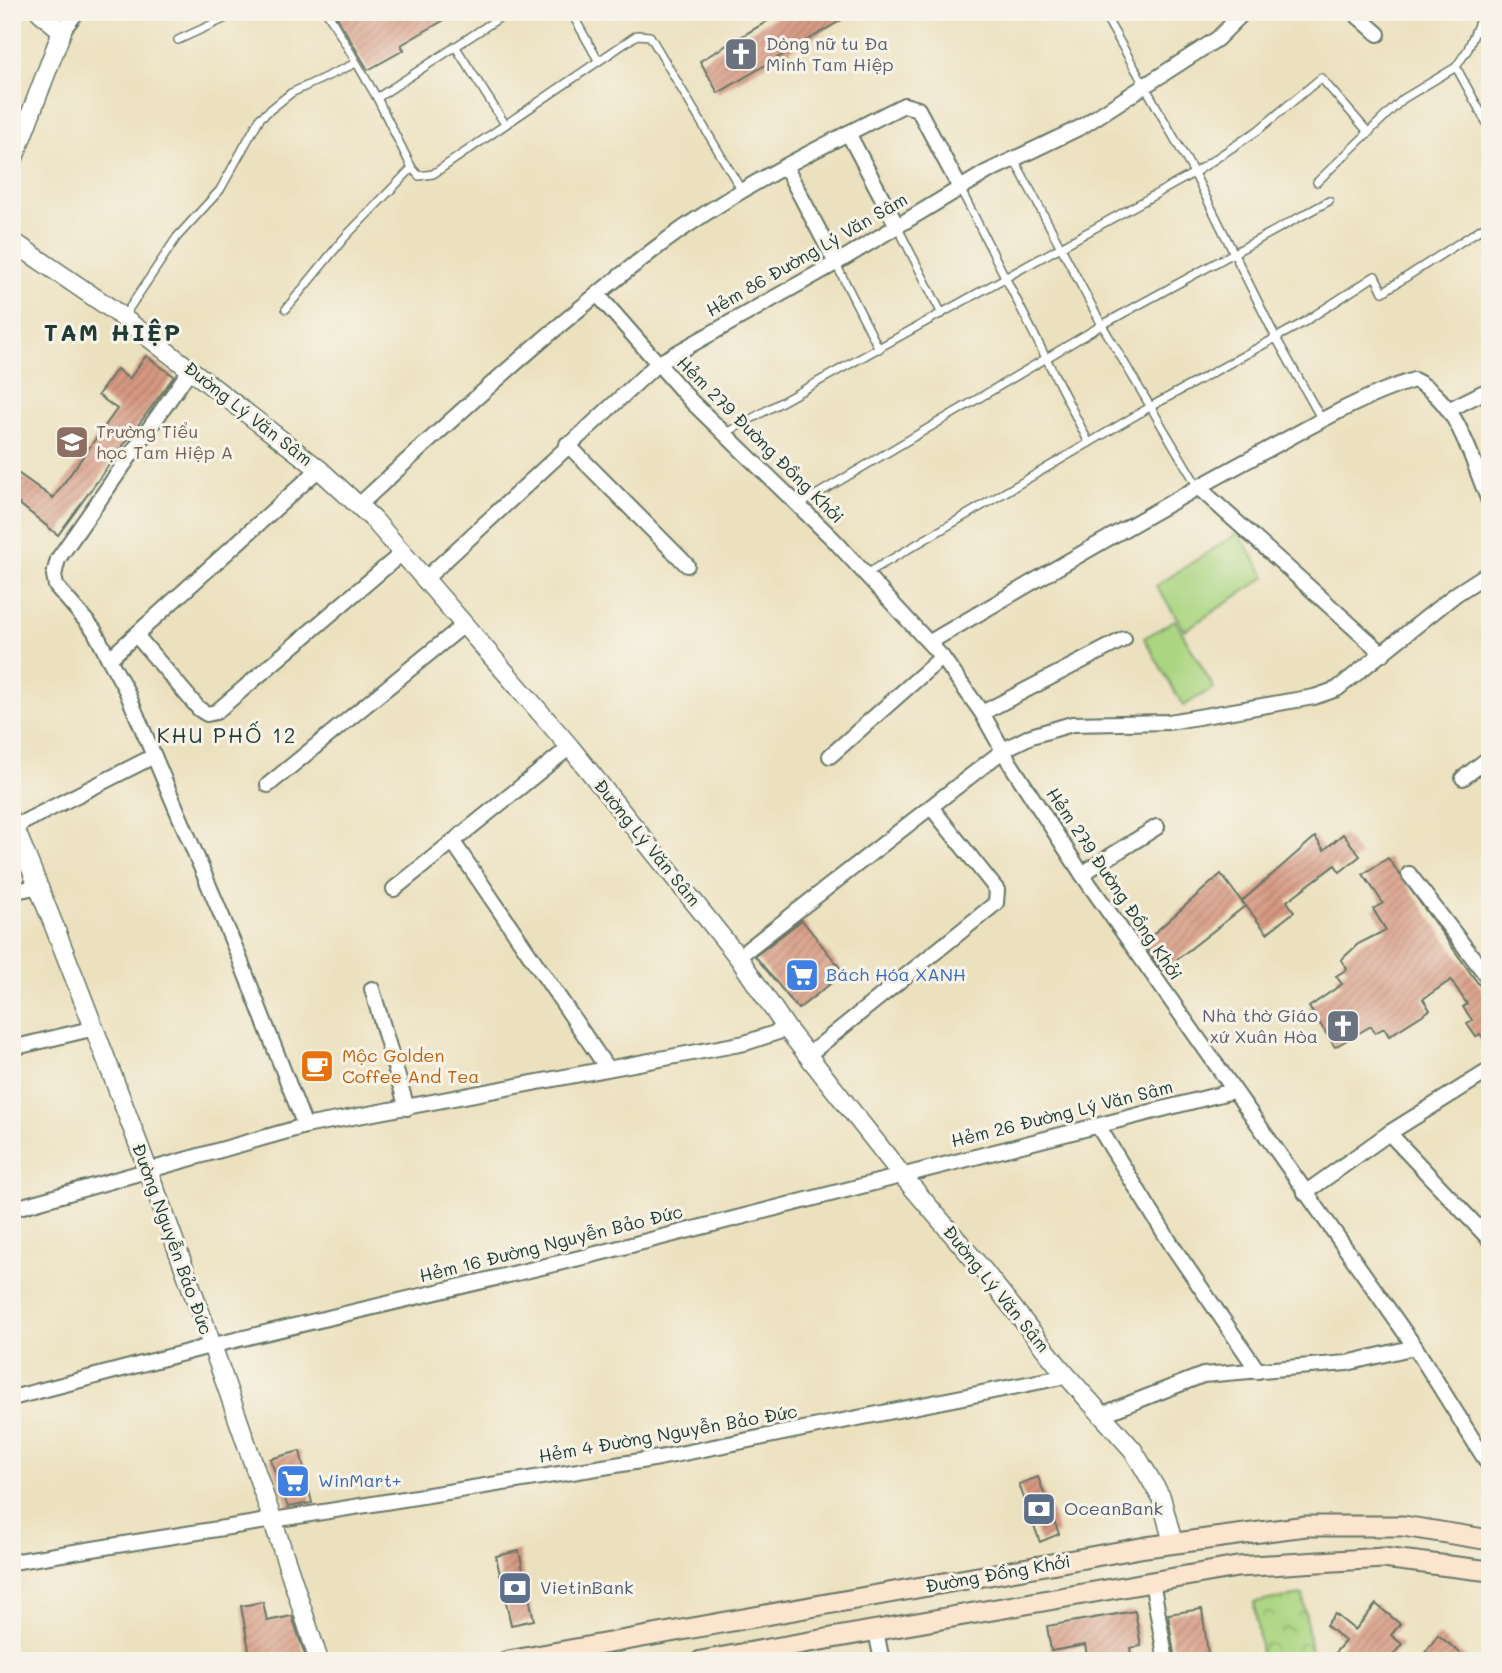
<svg xmlns="http://www.w3.org/2000/svg" width="1502" height="1673" viewBox="0 0 1502 1673" font-family="Mali,sans-serif">
<style>
.green{fill:#abd581;stroke:#65895a;stroke-width:2}
.park{fill:url(#park-crowns);stroke:#65895a;stroke-width:2}
.building{fill:url(#building-hatch)}
.lines{fill:none;stroke-linecap:round;stroke-linejoin:round}
.service-casing{stroke:#677665;stroke-width:10}
.minor-casing{stroke:#677665;stroke-width:18}
.tertiary-casing{stroke:#677665;stroke-width:21}
.secondary-casing{stroke:#677665;stroke-width:23}
.service{stroke:#fff;stroke-width:7}
.minor{stroke:#fff;stroke-width:14}
.tertiary{stroke:#fff;stroke-width:18}
.secondary{stroke:#fce5cf;stroke-width:19}
.labels{text-anchor:middle;stroke-width:6;stroke-linejoin:round;paint-order:stroke}
.worship-label{font-size:18px;fill:#5b616d;stroke:#f7f3e8;text-anchor:start}
.street-label{font-size:18px;fill:#1f3d34;stroke:#f7f3e8}
.education-label{font-size:18px;fill:#785e54;stroke:#f7f3e8;text-anchor:start}
.shop-label{font-size:18px;fill:#366cbe;stroke:#f7f3e8;text-anchor:start}
.food-label{font-size:18px;fill:#c56008;stroke:#f7f3e8;text-anchor:start}
.service-label{font-size:18px;fill:#4e5e75;stroke:#f7f3e8;text-anchor:start}
.quarter-label{font-size:21px;letter-spacing:2px;fill:#1f3d34;stroke:#f7f3e8}
.district-label{font-size:24px;font-weight:bold;letter-spacing:2px;fill:#1f3d34;stroke:#f7f3e8}
</style>
<defs>
<pattern id="park-crowns" width="20" height="18" patternUnits="userSpaceOnUse" patternTransform="scale(1.75)"><rect width="20" height="18" fill="#abd581"/><path d="M2 6a3 3 0 1 1 6 0M12 15a3 3 0 1 1 6 0" fill="none" stroke="#8bae6a"/></pattern>
<pattern id="building-hatch" width="6" height="6" patternUnits="userSpaceOnUse" patternTransform="scale(1.75)"><rect width="6" height="6" fill="#d79881"/><path d="M-1 1l2-2M0 6l6-6M5 7l2-2" fill="none" stroke="#ae7d6a"/></pattern>
</defs>
<rect width="100%" height="100%" fill="#f7f3e8"/>
<filter id="ink" filterUnits="userSpaceOnUse"><feTurbulence type="fractalNoise" baseFrequency=".0143" numOctaves="2"/><feDisplacementMap in="SourceGraphic" scale="14" xChannelSelector="R" yChannelSelector="G"/><feConvolveMatrix kernelMatrix="1 2 1 2 8 2 1 2 1" color-interpolation-filters="sRGB"/></filter>
<filter id="wash" filterUnits="userSpaceOnUse"><feTurbulence type="fractalNoise" baseFrequency=".00686" numOctaves="4" result="noise"/><feDisplacementMap in="SourceGraphic" scale="28" xChannelSelector="R" yChannelSelector="G"/><feGaussianBlur stdDeviation="1.57" result="paint"/><feColorMatrix in="noise" values="0 0 0 0 0 0 0 0 0 0 0 0 0 0 0 0 0 1.4 0 .05"/><feComposite in="paint" operator="in"/></filter>
<g filter="url(#wash)">
<rect width="100%" height="100%" fill="#ece1bf"/>
<g class="green">
<polygon points="1238,533 1266,577 1185,630 1156,586"/>
<polygon points="1175,620 1214,688 1183,706 1144,638"/>
</g>
<polygon class="park" points="1303,1595 1312,1661 1262,1661 1254,1602"/>
<g id="blocks">
<g class="building">
<polygon points="334,12 458,12 401,45 404,50 368,70"/>
<polygon points="783,12 855,12 718,93 700,61"/>
<polygon points="146,356 174,376 58,535 12,498 12,469 53,498 117,409 98,395 117,369 129,379"/>
<polygon points="1343,834 1360,856 1340,872 1335,865 1287,901 1294,912 1267,933 1242,901 1315,837 1324,850"/>
<polygon points="1388,858 1490,1000 1490,1048 1480,1034 1476,1037 1467,1024 1472,1020 1463,1007 1467,1004 1451,980 1423,999 1430,1010 1389,1036 1384,1028 1375,1033 1371,1026 1335,1047 1309,1007 1342,984 1336,976 1347,969 1341,960 1358,944 1386,930 1373,909 1383,903 1363,874"/>
<polygon points="1221,874 1245,906 1162,971 1143,943"/>
<polygon points="802,920 844,973 798,1009 755,956"/>
<polygon points="300,1451 312,1503 288,1507 270,1459"/>
<polygon points="1038,1477 1059,1534 1040,1542 1019,1484"/>
<polygon points="519,1551 534,1620 511,1625 496,1556"/>
<polygon points="263,1602 267,1621 292,1616 307,1661 251,1661 241,1606"/>
<polygon points="1376,1604 1400,1624 1391,1635 1402,1644 1388,1661 1328,1661 1345,1641 1326,1625 1335,1614 1355,1630"/>
<polygon points="1202,1609 1209,1661 1175,1661 1168,1614"/>
<polygon points="1135,1611 1141,1646 1130,1648 1132,1661 1094,1661 1093,1655 1087,1656 1085,1645 1051,1651 1047,1626"/>
<polygon points="1438,1635 1470,1661 1419,1661"/>
</g>
</g>
</g>
<g filter="url(#ink)">
<use href="#blocks" fill-opacity="0" stroke="#677665" stroke-width="2"/>
<g class="lines">
<g class="service-casing">
<g id="service">
<polyline points="327,12 377,98 412,168"/>
<polyline points="571,12 598,60"/>
<polyline points="1103,12 1194,173 1275,336 1322,420"/>
<polyline points="178,40 239,12"/>
<polyline points="455,46 505,124"/>
<polyline points="1456,67 1490,129"/>
<polyline points="377,98 508,12"/>
<polyline points="1014,159 1102,325 1198,487"/>
<polyline points="1317,182 1403,99 1456,67 1468,49 1483,12"/>
<polyline points="960,188 1089,443"/>
<polyline points="897,226 942,314"/>
<polyline points="836,264 879,349"/>
<polyline points="286,309 345,237 412,168 419,176 433,174 637,35 650,36 742,191"/>
<polyline points="124,316 177,237 220,190 260,118 291,93 356,63"/>
<polyline points="724,434 1194,173 1257,131 1321,78 1369,133"/>
<polyline points="799,505 1102,325 1329,201"/>
<polyline points="866,574 1150,407 1301,324 1375,276 1383,292 1490,223"/>
</g>
</g>
<g class="minor-casing">
<g id="minor">
<polyline points="1353,12 1378,34"/>
<polyline points="62,31 77,12"/>
<polyline points="848,133 897,226"/>
<polyline points="786,168 836,263"/>
<polyline points="598,295 691,401 834,540 942,657 982,713 1010,763 1082,874 1415,1347 1490,1467"/>
<polyline points="1450,409 1490,389"/>
<polyline points="567,444 687,565"/>
<polyline points="1198,487 1383,654"/>
<path d="M359,505C455,416 551,328 656,248C731,191 820,147 904,105L918,109L960,188"/>
<polyline points="424,580 657,364 836,263 987,172 1081,127 1217,39 1244,12"/>
<polyline points="136,635 199,709 207,714 216,712 402,553"/>
<path d="M930,642C1036,580 1142,517 1250,459C1303,431 1356,398 1414,380C1459,401 1471,460 1490,503"/>
<polyline points="109,659 94,630 56,586 54,575 58,559 190,370"/>
<polyline points="982,713 1124,639"/>
<polyline points="830,756 942,657"/>
<polyline points="1463,778 1490,757"/>
<polyline points="268,785 465,624"/>
<polyline points="14,827 154,756"/>
<polyline points="453,842 607,1068"/>
<polyline points="1082,874 1157,827"/>
<polyline points="1409,874 1490,980"/>
<polyline points="394,889 570,747"/>
<polyline points="12,892 39,886"/>
<polyline points="738,957 1005,749 1031,736 1072,724 1169,722 1314,697 1337,689 1456,594 1490,572"/>
<polyline points="372,989 407,1108"/>
<polyline points="12,1048 95,1028"/>
<polyline points="808,1055 996,903 997,890 931,807"/>
<polyline points="305,1126 237,952 126,690 109,659 319,469"/>
<polyline points="1098,1126 1173,1247 1258,1371"/>
<polyline points="1389,1133 1490,1240"/>
<polyline points="1305,1193 1389,1133 1490,1070"/>
<polyline points="12,1209 305,1126 745,1043 787,1029"/>
<polyline points="12,1398 210,1346 588,1256 1233,1091"/>
<polyline points="1103,1414 1203,1375 1347,1363 1415,1347"/>
<polyline points="12,1562 659,1458 1067,1376"/>
<polyline points="1152,1581 1166,1661"/>
<polyline points="876,1631 882,1661"/>
</g>
</g>
<g class="tertiary-casing">
<g id="tertiary">
<polyline points="12,163 62,31 40,12"/>
<polyline points="12,241 113,310 319,469 373,519 570,747 738,957 787,1029 901,1174 983,1270 1060,1368 1133,1450 1161,1497 1173,1543"/>
<path d="M12,821C124,1097 228,1378 319,1661"/>
</g>
</g>
<g class="secondary-casing">
<g id="secondary">
<polyline points="508,1661 1146,1547 1306,1526 1403,1526 1490,1540"/>
<polyline points="701,1661 1237,1567 1383,1558 1490,1571"/>
</g>
</g>
<use href="#service" class="service"/>
<use href="#minor" class="minor"/>
<use href="#tertiary" class="tertiary"/>
<use href="#secondary" class="secondary"/>
</g>
</g>
<defs>
<g id="church-square" transform="scale(1.75)"><rect x="-9" y="-9" width="18" height="18" rx="4" fill="#6b7280" stroke="#f7f3e8"/><path d="M-1.2-6h2.4v3.5h3.3v2.4h-3.3V6h-2.4V-.1h-3.3v-2.4h3.3Z" fill="#fff"/></g>
<g id="school-square" transform="scale(1.75)"><rect x="-9" y="-9" width="18" height="18" rx="4" fill="#8d6e63" stroke="#f7f3e8"/><path d="M0-5L7-2L0 1L-7-2ZM-4 1L0 2.5L4 1V4Q0 6-4 4Z" fill="#fff"/></g>
<g id="supermarket-square" transform="scale(1.75)"><rect x="-9" y="-9" width="18" height="18" rx="4" fill="#3f7fe0" stroke="#f7f3e8"/><path d="M-6-5.5h2.5l.6 2H6L4.5 2H-2.5L-4.4-4H-6ZM-1.5 3.2a1.3 1.3 0 1 0 .1 0ZM3 3.2a1.3 1.3 0 1 0 .1 0Z" fill="#fff"/></g>
<g id="cafe-square" transform="scale(1.75)"><rect x="-9" y="-9" width="18" height="18" rx="4" fill="#e8710a" stroke="#f7f3e8"/><path d="M-5.5-4.5H6V0H3Q3 3.5 0 3.5H-2.5Q-5.5 3.5-5.5 0ZM3-3.2v2h1.7v-2ZM-6 4.5H4V6H-6Z" fill="#fff"/></g>
<g id="bank-square" transform="scale(1.75)"><rect x="-9" y="-9" width="18" height="18" rx="4" fill="#5c6f8a" stroke="#f7f3e8"/><path d="M-6-4H6V4H-6ZM0-2.3a2.3 2.3 0 1 0 0 4.6a2.3 2.3 0 1 0 0-4.6Z" fill="#fff"/></g>
</defs>
<g fill-rule="evenodd">
<use href="#church-square" x="741" y="54"/>
<use href="#school-square" x="72" y="442"/>
<use href="#supermarket-square" x="802" y="975"/>
<use href="#church-square" x="1343" y="1026"/>
<use href="#cafe-square" x="317" y="1066"/>
<use href="#supermarket-square" x="293" y="1481"/>
<use href="#bank-square" x="1039" y="1509"/>
<use href="#bank-square" x="515" y="1588"/>
</g>
<g class="labels">
<g class="worship-label">
<text x="766" y="50">Dòng nữ tu Đa<tspan x="766" dy="21">Minh Tam Hiệp</tspan></text>
<text x="1318" y="1022" text-anchor="end">Nhà thờ Giáo<tspan x="1318" dy="21">xứ Xuân Hòa</tspan></text>
</g>
<g class="street-label">
<text transform="translate(807 255) rotate(-30)" y="6">Hẻm 86 Đường Lý Văn Sâm</text>
<text transform="translate(248 414) rotate(38)" y="6">Đường Lý Văn Sâm</text>
<text transform="translate(760 440) rotate(45)" y="6">Hẻm 279 Đường Đồng Khởi</text>
<text transform="translate(647 843) rotate(51)" y="6">Đường Lý Văn Sâm</text>
<text transform="translate(1114 884) rotate(56)" y="6">Hẻm 279 Đường Đồng Khởi</text>
<text transform="translate(1062 1114) rotate(-14)" y="6">Hẻm 26 Đường Lý Văn Sâm</text>
<text transform="translate(172 1239) rotate(70)" y="6">Đường Nguyễn Bảo Đức</text>
<text transform="translate(551 1244) rotate(-14)" y="6">Hẻm 16 Đường Nguyễn Bảo Đức</text>
<text transform="translate(996 1289) rotate(51)" y="6">Đường Lý Văn Sâm</text>
<text transform="translate(668 1434) rotate(-10)" y="6">Hẻm 4 Đường Nguyễn Bảo Đức</text>
<text transform="translate(998 1574) rotate(-10)" y="6">Đường Đồng Khởi</text>
</g>
<g class="education-label">
<text x="96" y="438">Trường Tiểu<tspan x="96" dy="21">học Tam Hiệp A</tspan></text>
</g>
<g class="shop-label">
<text x="826" y="981">Bách Hóa XANH</text>
<text x="318" y="1487">WinMart+</text>
</g>
<g class="food-label">
<text x="342" y="1062">Mộc Golden<tspan x="342" dy="21">Coffee And Tea</tspan></text>
</g>
<g class="service-label">
<text x="1064" y="1515">OceanBank</text>
<text x="540" y="1594">VietinBank</text>
</g>
<g class="quarter-label">
<text x="227" y="743">KHU PHỐ 12</text>
</g>
<g class="district-label">
<text x="113" y="341">TAM HIỆP</text>
</g>
</g>
<rect width="1502" height="1673" fill="none" stroke="#f7f3e8" stroke-width="42"/>
</svg>
